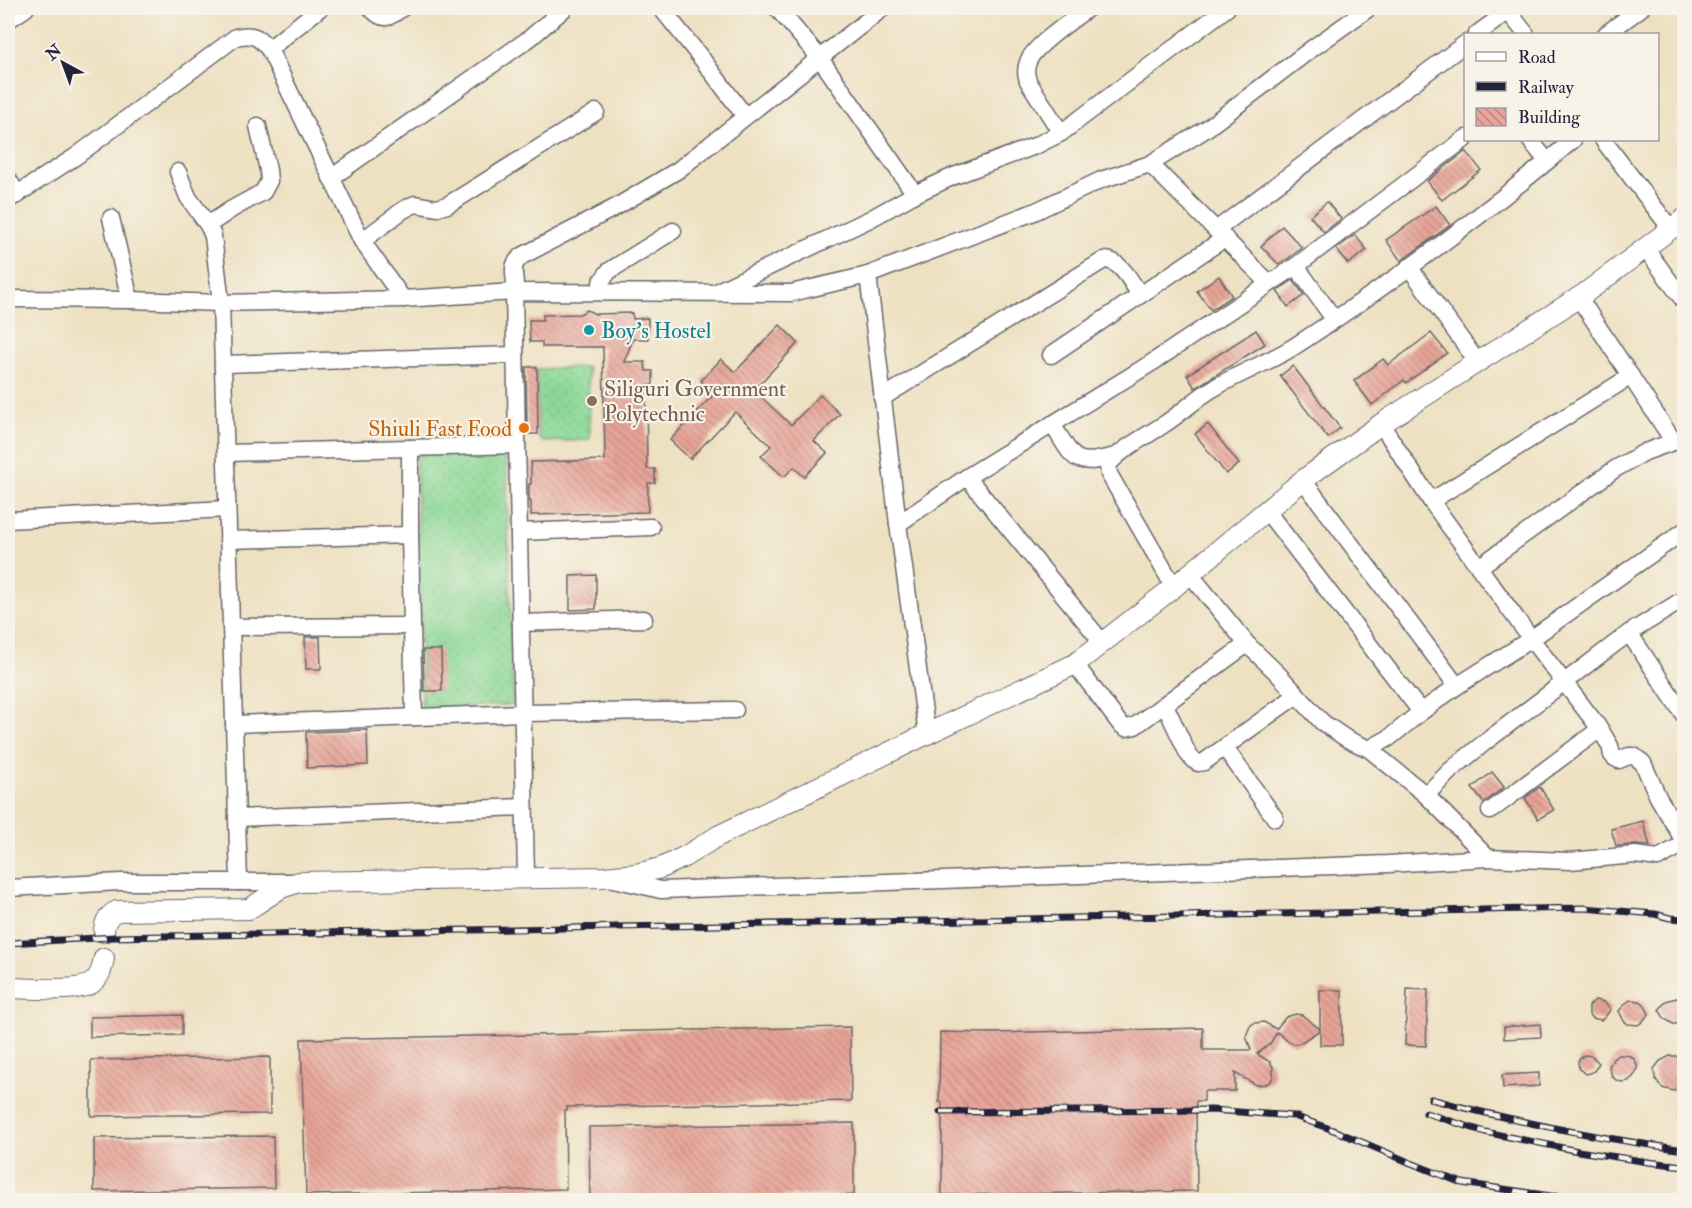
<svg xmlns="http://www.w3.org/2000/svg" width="1692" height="1208" viewBox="0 0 1692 1208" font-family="'IM FELL Double Pica',serif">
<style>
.grass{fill:url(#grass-dots);stroke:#567d68;stroke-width:1.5}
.building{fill:url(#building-back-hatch)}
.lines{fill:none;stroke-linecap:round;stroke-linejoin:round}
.minor-casing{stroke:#69656a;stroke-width:19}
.tertiary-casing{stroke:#69656a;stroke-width:22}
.minor{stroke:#fff;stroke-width:16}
.tertiary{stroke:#fff;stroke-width:20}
.rail-casing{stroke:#22223b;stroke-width:7}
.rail{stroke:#f7f3e8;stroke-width:4.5;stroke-dasharray:14;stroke-linecap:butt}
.culture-dot{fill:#0f9aa8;stroke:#f7f3e8;stroke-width:2}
.education-dot{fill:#8d6e63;stroke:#f7f3e8;stroke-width:2}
.food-dot{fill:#e8710a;stroke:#f7f3e8;stroke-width:2}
.labels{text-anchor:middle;stroke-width:4.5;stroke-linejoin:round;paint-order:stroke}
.culture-label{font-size:22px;fill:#0d838f;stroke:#f7f3e8;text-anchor:start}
.education-label{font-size:22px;fill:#785e54;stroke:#f7f3e8;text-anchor:start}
.food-label{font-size:22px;fill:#c56008;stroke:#f7f3e8;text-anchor:end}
</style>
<defs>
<pattern id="grass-dots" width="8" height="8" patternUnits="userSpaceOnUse" patternTransform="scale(1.5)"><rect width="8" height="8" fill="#8bd896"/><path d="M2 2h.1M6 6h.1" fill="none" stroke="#78b982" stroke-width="1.8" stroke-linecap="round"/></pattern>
<pattern id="building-back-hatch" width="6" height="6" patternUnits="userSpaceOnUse" patternTransform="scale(1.5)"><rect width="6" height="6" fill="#e8a498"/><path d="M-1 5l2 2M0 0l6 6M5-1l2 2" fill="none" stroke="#bc857d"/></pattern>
</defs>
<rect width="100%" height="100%" fill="#f7f3e8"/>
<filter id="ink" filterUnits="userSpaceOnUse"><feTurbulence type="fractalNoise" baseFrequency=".0167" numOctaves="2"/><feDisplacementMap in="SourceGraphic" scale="12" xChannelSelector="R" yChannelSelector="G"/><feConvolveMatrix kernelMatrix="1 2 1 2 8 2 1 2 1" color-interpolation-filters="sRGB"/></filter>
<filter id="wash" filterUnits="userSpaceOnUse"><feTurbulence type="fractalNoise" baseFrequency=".008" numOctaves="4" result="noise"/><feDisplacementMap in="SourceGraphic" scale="24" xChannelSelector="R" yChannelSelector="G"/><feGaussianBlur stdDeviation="1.35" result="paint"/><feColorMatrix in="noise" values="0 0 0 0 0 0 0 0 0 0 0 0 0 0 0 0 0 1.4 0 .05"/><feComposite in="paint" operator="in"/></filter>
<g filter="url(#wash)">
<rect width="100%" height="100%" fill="#eee1c2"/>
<g class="grass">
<polygon points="586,367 588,369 590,438 587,440 543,442 538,437 538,434 537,369"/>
<polygon points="506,452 513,705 422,708 416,455"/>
</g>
<g id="blocks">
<g class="building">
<polygon points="1466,151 1481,170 1442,200 1427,181"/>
<polygon points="1327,202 1341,219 1324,232 1310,216"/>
<polygon points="1436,206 1450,225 1401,261 1386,240"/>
<polygon points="1282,226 1302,248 1279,265 1261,246"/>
<polygon points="1355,235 1367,250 1348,264 1336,249"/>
<polygon points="1219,276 1232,296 1211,310 1197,291"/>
<polygon points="1293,280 1304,295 1288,307 1277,291"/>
<polygon points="587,310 595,314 632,313 633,319 648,318 648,339 633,339 624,362 645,362 646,371 653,371 653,385 646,385 647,469 655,469 655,483 648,483 648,512 531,515 531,501 529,501 529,484 531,484 531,462 605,460 603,347 542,347 542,342 530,342 529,320 543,320 543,315 580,314"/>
<polygon points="780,325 798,343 754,390 791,425 820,395 840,414 814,441 827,453 804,477 794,467 784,477 761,456 771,446 735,412 690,459 670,440 715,393 701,381 721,359 735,372"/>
<polygon points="1256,330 1265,344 1195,388 1187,375"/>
<polygon points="1431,333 1447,353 1406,383 1404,380 1372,405 1354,381 1383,359 1388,365"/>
<polygon points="1293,366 1340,428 1328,438 1280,376"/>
<polygon points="526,367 537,367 538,434 527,434"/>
<polygon points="1208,424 1239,464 1226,474 1195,434"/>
<polygon points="596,575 596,609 570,610 570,576"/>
<polygon points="305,637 320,637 321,669 306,669"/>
<polygon points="423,650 441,650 442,691 424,691"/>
<polygon points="367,730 368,765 307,768 306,732"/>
<polygon points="1492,772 1504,787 1484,803 1472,788"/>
<polygon points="1540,787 1554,810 1538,819 1525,798"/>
<polygon points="1643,821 1650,846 1634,845 1616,846 1611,829"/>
<polygon points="1407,989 1428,990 1426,1046 1405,1045"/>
<polygon points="1320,990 1342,990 1342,1045 1320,1045 1320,1030 1300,1043 1294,1044 1289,1042 1277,1032 1270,1044 1257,1054 1270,1062 1273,1067 1273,1077 1271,1081 1266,1084 1256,1085 1235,1073 1235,1091 1204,1091 1204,1101 1196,1101 1197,1191 942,1195 942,1102 939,1102 940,1032 991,1033 1203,1028 1203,1050 1251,1050 1246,1036 1250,1026 1254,1023 1264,1022 1276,1029 1286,1017 1296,1014 1302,1015 1320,1029"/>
<polygon points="1676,998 1684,1003 1684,1019 1678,1024 1673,1024 1665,1019 1659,1010 1666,1001"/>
<polygon points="1595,1000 1604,1002 1611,1009 1605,1017 1601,1020 1592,1018 1589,1015 1589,1006"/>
<polygon points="1630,1000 1640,1001 1644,1004 1649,1014 1642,1022 1638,1025 1628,1024 1624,1021 1619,1011 1626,1003"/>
<polygon points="182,1015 182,1035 90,1037 90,1017"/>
<polygon points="1540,1024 1541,1037 1504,1039 1504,1027"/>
<polygon points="850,1027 851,1101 567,1107 567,1110 565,1110 566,1189 306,1195 301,1039 587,1034 587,1032"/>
<polygon points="1584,1055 1592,1056 1599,1063 1594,1071 1590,1073 1586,1074 1579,1069 1578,1061"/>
<polygon points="1618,1055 1625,1055 1630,1056 1635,1060 1638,1069 1633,1077 1628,1081 1622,1082 1616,1080 1612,1076 1609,1067 1613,1059"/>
<polygon points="1670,1056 1676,1056 1684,1062 1684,1086 1674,1091 1662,1088 1655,1078 1654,1069 1660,1061"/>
<polygon points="270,1057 270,1114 91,1116 91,1060"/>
<polygon points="1539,1073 1539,1086 1503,1088 1502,1075"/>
<polygon points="854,1123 854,1195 590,1199 589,1127"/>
<polygon points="273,1136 274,1188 94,1191 94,1138"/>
</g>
</g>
</g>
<g filter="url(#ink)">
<use href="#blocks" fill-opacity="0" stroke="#69656a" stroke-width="1.5"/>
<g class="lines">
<g class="minor-casing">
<g id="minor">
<path d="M371,8C383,22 389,18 402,8"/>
<polyline points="661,8 702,59 745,116"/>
<polyline points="777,8 819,57 915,194"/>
<polyline points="1508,11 1526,34"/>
<polyline points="8,20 26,8"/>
<polyline points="1477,34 1513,8"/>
<polyline points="1606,34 1641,8"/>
<polyline points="269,49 320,8"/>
<path d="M1061,133L1028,81C1026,74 1025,70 1028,62C1033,46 1073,20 1088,8"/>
<polyline points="1530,140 1547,161"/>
<polyline points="1603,140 1671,229"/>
<polyline points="1150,164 1269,283"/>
<polyline points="178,172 188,197 208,225 213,236 221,303 239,882"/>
<polyline points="331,178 530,38 565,8"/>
<polyline points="8,179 18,195"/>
<path d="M8,200L75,157L236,37C252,33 258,36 269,49L362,241L403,299"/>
<polyline points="111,218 130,300"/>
<polyline points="208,225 232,209 263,192 269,181 268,170 258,126"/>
<polyline points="1216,230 1466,43"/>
<polyline points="362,241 403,210 415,204 437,208 447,205 459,198 596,112"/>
<polyline points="1646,249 1684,301"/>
<polyline points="1296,266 1334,319"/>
<polyline points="1409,267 1478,363"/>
<polyline points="868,275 898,524 927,734"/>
<polyline points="720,290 870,219 915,194 954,176 1035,146 1061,133 1227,8"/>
<polyline points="602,292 601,282 609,271 673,231"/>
<polyline points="1579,298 1674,442"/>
<polyline points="8,299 130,300 221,303 403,299 514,292 791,293 868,275 1034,212 1101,180 1150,164 1206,129 1310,50 1369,8"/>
<polyline points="1051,355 1225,238"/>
<polyline points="223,364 515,355"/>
<path d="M882,398L1104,260C1120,259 1132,283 1140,295"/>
<path d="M1052,424C1074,458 1072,468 1115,456"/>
<polyline points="1381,424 1431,501 1531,639 1600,729 1610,746 1612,755 1615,758 1619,760 1629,756 1634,756 1643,763 1658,797 1684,841"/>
<polyline points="410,448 410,535 414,717"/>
<polyline points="226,453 517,445"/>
<polyline points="967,477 1102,642"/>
<polyline points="1303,480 1457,686"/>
<polyline points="1431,501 1631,376"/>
<polyline points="1266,510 1421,712"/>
<polyline points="8,520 227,509"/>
<polyline points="898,524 967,477 1153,362 1296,266 1466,138"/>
<polyline points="519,532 651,527"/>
<polyline points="228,540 410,535"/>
<polyline points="1479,567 1615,469 1645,452 1684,438"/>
<polyline points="1190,574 1247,644 1278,674 1322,722 1347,739 1369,749 1426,795 1488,858"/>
<path d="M1174,587L1109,474L1108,465C1122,448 1145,437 1163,425C1181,414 1196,398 1214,388C1241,372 1270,362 1295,346C1392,283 1485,214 1573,140"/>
<polyline points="521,623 644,619"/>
<polyline points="231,627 412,626"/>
<polyline points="1629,633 1684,715"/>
<polyline points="1075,664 1120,724 1126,728 1135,726 1247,644"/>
<polyline points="1165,705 1188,754 1193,760 1198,763 1204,762 1297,695"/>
<polyline points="234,724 522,713 735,710"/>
<polyline points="1225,748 1275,818"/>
<polyline points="1369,749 1389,738 1421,712 1457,686 1531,639 1684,531"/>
<polyline points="1426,795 1451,770 1484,743 1592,661 1629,633 1684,599"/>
<polyline points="1490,811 1600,729"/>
<polyline points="237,818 524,807"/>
<path d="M526,877L514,292C518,276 507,268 522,256L616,207L678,170L883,8"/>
<polyline points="614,879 661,890 1388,864 1488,858 1570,861 1635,855 1658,858 1684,844"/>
<polyline points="8,888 121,882 295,882"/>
</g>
</g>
<g class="tertiary-casing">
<g id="tertiary">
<path d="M104,932C104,923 108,915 117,911L249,909L281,888L299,882L604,877L636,874L661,868L684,857L718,836L927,734L1075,664L1174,587L1303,480L1381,424L1584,294L1684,219"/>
<path d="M8,988C26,988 78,993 92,983C101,976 102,968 104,958"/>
</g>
</g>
<use href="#minor" class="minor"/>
<use href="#tertiary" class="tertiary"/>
<g class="rail-casing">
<g id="rail">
<polyline points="8,943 114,937 1584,908 1655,914 1670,918 1684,919"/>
<path d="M1431,1099C1515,1122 1599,1138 1684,1150"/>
<polyline points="940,1112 1212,1110 1294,1116 1336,1131 1411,1163 1462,1183 1551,1196 1684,1200"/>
<polyline points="1426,1113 1485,1132 1578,1151 1648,1162 1684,1166"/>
</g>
</g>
<use href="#rail" class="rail"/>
</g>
</g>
<circle class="culture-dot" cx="589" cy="330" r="6"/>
<circle class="education-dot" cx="592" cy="401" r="6"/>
<circle class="food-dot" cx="524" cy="428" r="6"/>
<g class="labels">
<g class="culture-label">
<text x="601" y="338">Boy's Hostel</text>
</g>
<g class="education-label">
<text x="604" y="396">Siliguri Government<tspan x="604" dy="25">Polytechnic</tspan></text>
</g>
<g class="food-label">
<text x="512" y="436">Shiuli Fast Food</text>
</g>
</g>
<rect width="1692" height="1208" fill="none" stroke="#f7f3e8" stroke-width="30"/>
<rect x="1464" y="33" width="195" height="108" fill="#f7f3e8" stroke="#a29fa3" stroke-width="1.5"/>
<rect x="1476" y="52" width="30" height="9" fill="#ffffff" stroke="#a29fa3" stroke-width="1.5"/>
<text x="1518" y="63" font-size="18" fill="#22223b">Road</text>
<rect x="1476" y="82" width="30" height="9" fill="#22223b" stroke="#a29fa3" stroke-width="1.5"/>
<text x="1518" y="93" font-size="18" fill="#22223b">Railway</text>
<rect x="1476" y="108" width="30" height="18" fill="url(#building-back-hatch)" stroke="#a29fa3" stroke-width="1.5"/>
<text x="1518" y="123" font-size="18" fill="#22223b">Building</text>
<g transform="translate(63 63) rotate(319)" stroke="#f7f3e8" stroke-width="4.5" paint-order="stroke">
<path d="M0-4.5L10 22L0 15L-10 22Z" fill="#22223b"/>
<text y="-9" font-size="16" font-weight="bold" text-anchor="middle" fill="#22223b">N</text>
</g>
</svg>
